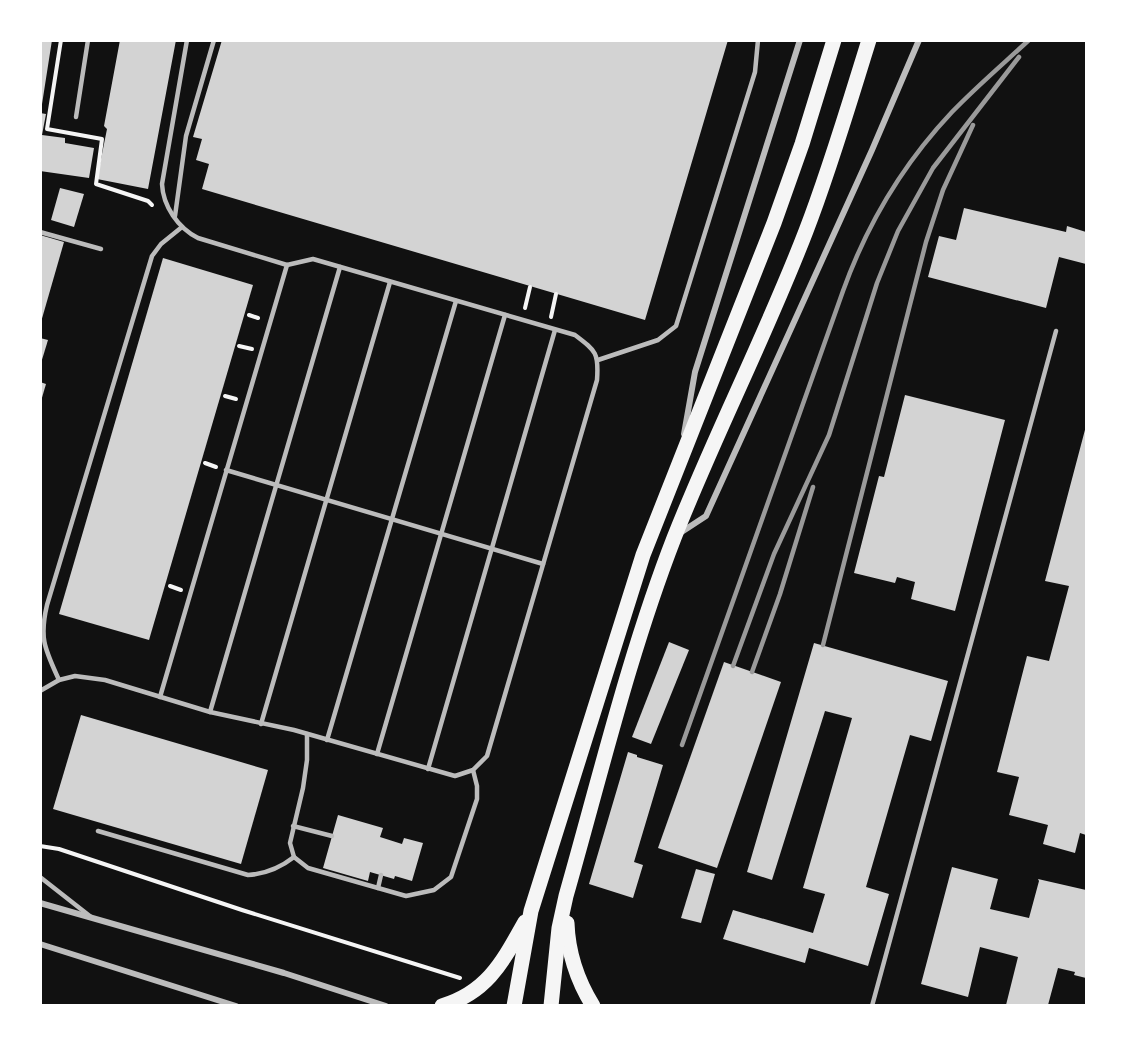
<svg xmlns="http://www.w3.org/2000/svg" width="1127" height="1046" viewBox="0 0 1127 1046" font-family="'Noto Sans',sans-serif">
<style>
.building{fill:#d3d3d3}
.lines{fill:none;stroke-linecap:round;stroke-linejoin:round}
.path{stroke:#f5f5f5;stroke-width:4}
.service{stroke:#bcbcbc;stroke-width:4.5}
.minor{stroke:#bcbcbc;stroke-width:6}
.primary{stroke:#f5f5f5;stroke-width:15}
.rail{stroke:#9a9a9a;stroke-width:4.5}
</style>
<rect width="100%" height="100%" fill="#111"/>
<g class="building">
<polygon points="40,40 52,40 42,104 40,104"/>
<polygon points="120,40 176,40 148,189 97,179 107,129 104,126"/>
<polygon points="222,40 728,40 645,320 202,189 209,164 196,160 202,139 193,137"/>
<polygon points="40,113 46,114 42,135 65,138 65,143 94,148 89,178 40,171"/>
<polygon points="60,188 84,194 74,227 51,220"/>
<polygon points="964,208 1066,232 1067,226 1086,232 1086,264 1059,257 1046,308 928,277 939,236 956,240"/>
<polygon points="40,235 64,242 41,322 40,322"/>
<polygon points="163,258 253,285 149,640 59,614"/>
<polygon points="40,338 48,340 41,363 40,363"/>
<polygon points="40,382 46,384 41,401 40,401"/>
<polygon points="905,395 1005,420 955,611 911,599 915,582 897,577 895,583 854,573 879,476 884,477"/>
<polygon points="1086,426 1086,835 1080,833 1075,853 1043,844 1048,825 1009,815 1019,777 997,772 1027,656 1049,661 1069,586 1045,581"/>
<polygon points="669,642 689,650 651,744 632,737"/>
<polygon points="814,643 948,681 931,741 910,735 866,887 889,894 868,966 809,948 805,963 723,939 733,910 813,933 825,894 803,888 852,718 825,711 772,880 747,872"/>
<polygon points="724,662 781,682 717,868 658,848"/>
<polygon points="81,715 268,770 241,864 53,809"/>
<polygon points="628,752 637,755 637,757 663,765 634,862 643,865 633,898 589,884"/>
<polygon points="338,815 383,828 380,837 402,844 404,838 423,843 412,881 395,876 394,879 370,872 368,881 323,868"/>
<polygon points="952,867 998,879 990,909 1029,918 1039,881 1038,879 1086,890 1086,978 1074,975 1075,972 1058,968 1048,1005 1006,1005 1018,957 980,947 968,997 921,984"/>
<polygon points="696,869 715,874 701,923 681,918"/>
</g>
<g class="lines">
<g class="path">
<polyline points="61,40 47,129 102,139 96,184 148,201 152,205"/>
<polyline points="525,308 530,287"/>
<polyline points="249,315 258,318"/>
<polyline points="551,317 556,294"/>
<polyline points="239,346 252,349"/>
<polyline points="225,396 236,399"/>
<polyline points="205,463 216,467"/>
<polyline points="170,586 181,590"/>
<polyline points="40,846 59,849 242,910 460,978"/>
</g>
<g class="service">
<polyline points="76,117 88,40"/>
<polyline points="175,216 186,136 214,40"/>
<polyline points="40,232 101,249"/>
<polyline points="598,360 658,340 676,326 755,72 758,40"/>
<polyline points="226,470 543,564"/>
<path d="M59,680C45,649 39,639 47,605L152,256L161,244L182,227"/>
<path d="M40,691L59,680L75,676L105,680L210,712L294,730L455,776L473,770L487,756L597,380C599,353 596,351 575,335L313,259L287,265L198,238C178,228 163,206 162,184L187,40"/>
<polyline points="160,697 287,265"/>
<polyline points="210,712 340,267"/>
<polyline points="261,724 390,282"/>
<polyline points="307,734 307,760 303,788 290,843 294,857 308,868 406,896 434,890 451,877 477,799 477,786 473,770"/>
<polyline points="327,740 456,301"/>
<polyline points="377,754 505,315"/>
<polyline points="428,769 555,330"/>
<polyline points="293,826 332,836"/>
<path d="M98,831L248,875C265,874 280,868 294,857"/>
<polyline points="40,877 91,917"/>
<polyline points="378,888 381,875"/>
<polyline points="872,1006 1056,331"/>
</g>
<g class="minor">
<polyline points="684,434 695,372 800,40"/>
<polyline points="680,533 706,516 872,150 919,40"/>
<polyline points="40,903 284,973 386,1006"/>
<polyline points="40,944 236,1006"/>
</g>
<g class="primary">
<path d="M567,923C568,953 577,980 593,1006"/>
<path d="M442,1006C488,992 503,961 525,922"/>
<polyline points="514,1006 531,911 643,555 774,223 802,144 834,40"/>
<path d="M551,1006L559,928L566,896C600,777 629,654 674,538C715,434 766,335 806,231C830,169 849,104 869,40"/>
</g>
<g class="rail">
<polyline points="823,645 926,242 943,190 973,125"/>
<polyline points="733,666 774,554 829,435 877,283 898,231 933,168 1019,57"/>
<polyline points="752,672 780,594 813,487"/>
<path d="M682,745L843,291C867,224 903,164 952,112C976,87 1003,64 1029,40"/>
</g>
</g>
<rect width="1127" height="1046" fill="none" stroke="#ffffff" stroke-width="84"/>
</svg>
